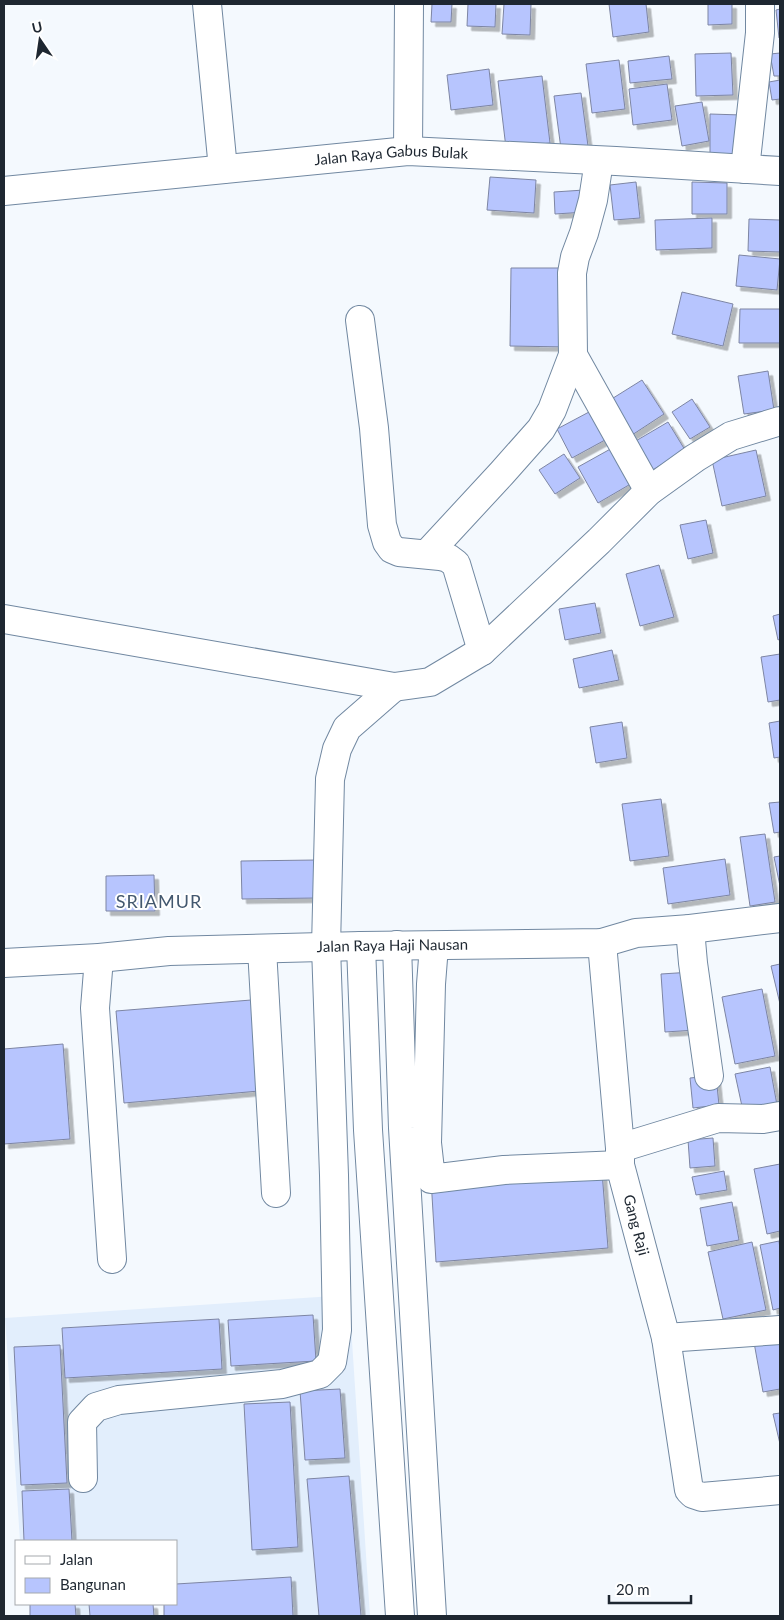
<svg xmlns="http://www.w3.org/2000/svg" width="784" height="1620" viewBox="0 0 784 1620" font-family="Lato,sans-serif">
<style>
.built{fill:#e2eefc;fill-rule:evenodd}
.building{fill:#b7c5fe;stroke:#7d85a3;filter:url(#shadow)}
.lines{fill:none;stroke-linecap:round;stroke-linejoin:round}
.minor-casing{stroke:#7188a1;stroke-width:30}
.minor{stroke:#fff;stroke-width:28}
.labels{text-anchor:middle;stroke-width:4;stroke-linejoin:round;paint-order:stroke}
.street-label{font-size:15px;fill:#1e2731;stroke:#fff}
.quarter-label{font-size:18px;letter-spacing:1px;fill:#43586f;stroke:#fff}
</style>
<defs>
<filter id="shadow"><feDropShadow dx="4.5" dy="4.5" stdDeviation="0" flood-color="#0004"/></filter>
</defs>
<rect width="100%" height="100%" fill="#f4f9fe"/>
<g class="built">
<path d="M349,1295L370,1616H361L349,1476L307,1480L319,1616H293L291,1577L176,1584V1541H72L69,1489L22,1491L24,1541H20L5,1318ZM313,1315L316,1360L228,1320H229ZM218,1319L222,1369L65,1378L62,1328ZM60,1345L67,1482L22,1485L15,1347ZM340,1389L344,1457L305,1460L300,1391ZM290,1402L298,1547L252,1550L244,1405Z"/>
<polygon points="75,1604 89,1604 90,1616 76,1616"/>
</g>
<g class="building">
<polygon points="432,4 452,4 451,22 431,22"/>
<polygon points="468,4 496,4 495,27 467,26"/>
<polygon points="504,4 531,4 530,35 502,34"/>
<polygon points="609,4 646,4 649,32 613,37"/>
<polygon points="708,4 732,4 732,24 708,25"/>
<polygon points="780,9 780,38 779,38 776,10"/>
<polygon points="731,53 733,95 696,96 695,54"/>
<polygon points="780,53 780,76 774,76 770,54"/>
<polygon points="669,56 672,79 630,83 628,61"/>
<polygon points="619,60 625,109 592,113 586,64"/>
<polygon points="489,69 493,105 451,110 447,75"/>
<polygon points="542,76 550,143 506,148 498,81"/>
<polygon points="780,80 780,99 772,100 769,82"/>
<polygon points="667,84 672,120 633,125 629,89"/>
<polygon points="581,93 588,146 561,149 554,96"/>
<polygon points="702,102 709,141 682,146 675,106"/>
<polygon points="710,114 742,115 742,160 710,160"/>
<polygon points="490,177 536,180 534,213 487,210"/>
<polygon points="636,182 640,218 614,220 610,185"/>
<polygon points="692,182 727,183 727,214 692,214"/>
<polygon points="584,190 586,212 555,214 554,192"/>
<polygon points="712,218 712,248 656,250 655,220"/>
<polygon points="749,219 780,220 780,252 748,251"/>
<polygon points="739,255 780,259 777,290 736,286"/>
<polygon points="511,268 569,268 568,347 510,346"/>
<polygon points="682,292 733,304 723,346 672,334"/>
<polygon points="740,309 780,309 780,343 739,343"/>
<polygon points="768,371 774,410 744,414 738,376"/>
<polygon points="642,380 664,414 632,435 610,400"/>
<polygon points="692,399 710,427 690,439 672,412"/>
<polygon points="589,412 605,440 572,458 557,429"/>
<polygon points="668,422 685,450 651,471 634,442"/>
<polygon points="614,447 634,482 598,503 578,467"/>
<polygon points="756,450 766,496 722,506 712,460"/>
<polygon points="564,454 580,478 555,494 539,470"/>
<polygon points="706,520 713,553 688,559 680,525"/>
<polygon points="659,565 674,617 640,626 626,574"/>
<polygon points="595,603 601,633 565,640 559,609"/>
<polygon points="780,614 780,639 778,640 773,616"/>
<polygon points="612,650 619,680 579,688 573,659"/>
<polygon points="780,654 780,700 768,702 761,657"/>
<polygon points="780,721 780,757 774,758 769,723"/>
<polygon points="622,722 627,758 596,763 590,727"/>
<polygon points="661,799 669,856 630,861 622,804"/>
<polygon points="780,802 780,832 774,833 769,803"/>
<polygon points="765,834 775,902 750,906 740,837"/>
<polygon points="780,856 780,886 774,857"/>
<polygon points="725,859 730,895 668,904 663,868"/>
<polygon points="316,860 316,898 242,899 241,861"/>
<polygon points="154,875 155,911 106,911 106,876"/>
<polygon points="780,964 780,1004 771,966"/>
<polygon points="692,972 696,1030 665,1032 661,974"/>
<polygon points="762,989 775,1056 735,1064 722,997"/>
<polygon points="251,1000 259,1091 124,1103 116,1011"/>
<polygon points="63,1044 70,1139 4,1144 4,1049"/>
<polygon points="770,1067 777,1105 743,1111 735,1074"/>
<polygon points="709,1076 716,1076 719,1105 693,1108 690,1078"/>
<polygon points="713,1138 715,1166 690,1168 688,1140"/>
<polygon points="780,1164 780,1231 767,1234 754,1169"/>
<polygon points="724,1171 727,1190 696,1195 692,1177"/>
<polygon points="602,1172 608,1248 436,1262 431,1179"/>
<polygon points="732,1202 739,1240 707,1246 700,1208"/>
<polygon points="779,1241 780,1249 780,1308 773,1310 760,1245"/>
<polygon points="752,1242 766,1310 723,1319 708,1252"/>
<polygon points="313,1315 316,1361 231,1366 228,1320"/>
<polygon points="219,1319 222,1369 65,1378 62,1328"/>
<polygon points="780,1333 780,1389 763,1392 753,1337"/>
<polygon points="60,1345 67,1483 21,1485 14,1347"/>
<polygon points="340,1389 345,1458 305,1460 300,1391"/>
<polygon points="290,1402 298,1547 252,1550 244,1404"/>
<polygon points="780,1413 780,1444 773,1414"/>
<polygon points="349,1476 361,1616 319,1616 307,1479"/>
<polygon points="69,1489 72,1541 24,1541 22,1491"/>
<polygon points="291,1577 293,1616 164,1616 164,1604 176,1604 176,1584"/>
<polygon points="30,1604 75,1604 76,1616 30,1616"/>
<polygon points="89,1604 153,1604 154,1616 90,1616"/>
</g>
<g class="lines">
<g class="minor-casing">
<g id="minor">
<polyline points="207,4 223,169"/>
<polyline points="408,151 409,4"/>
<polyline points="745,169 760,33 760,4"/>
<path id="s1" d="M4,191L408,151L616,161L780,171"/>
<polyline points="360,320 374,428 382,525 387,542 392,549 399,552 440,556 448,558 456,564 482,651"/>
<polyline points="573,355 649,491"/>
<polyline points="427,554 502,473 541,429 552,410 573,355 572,273 575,257 584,233 593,200 599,161"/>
<polyline points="4,619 394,687 430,682 482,651 599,541 649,491 695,458 731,436 780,421"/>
<polyline points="690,929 693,963 709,1076"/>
<path id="s2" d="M602,943L620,1148V1165L666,1338L689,1490L693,1494L702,1497L780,1490"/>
<polyline points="397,945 403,1128 432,1616"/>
<polyline points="361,946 368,1130 400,1616"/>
<polyline points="434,946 431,984 427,1143 431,1179 504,1170 620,1165"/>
<polyline points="262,949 276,1193"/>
<polyline points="99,958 95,1008 112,1259"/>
<path id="s3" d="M4,963L99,958L169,951L361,946L602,943L636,933L690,929L780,918"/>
<polyline points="620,1148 718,1118 763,1119 780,1116"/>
<polyline points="666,1338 780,1330"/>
<polyline points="83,1478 82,1422 96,1407 119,1400 282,1384 320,1374 332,1362 337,1330 334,1175 326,947 330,779 337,749 347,728 394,687"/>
</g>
</g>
<use href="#minor" class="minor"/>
</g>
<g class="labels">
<g class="street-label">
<text dy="5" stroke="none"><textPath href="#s1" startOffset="389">Jalan Raya Gabus Bulak</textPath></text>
<text dy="5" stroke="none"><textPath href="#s3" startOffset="389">Jalan Raya Haji Nausan</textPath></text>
<text dy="5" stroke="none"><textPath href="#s2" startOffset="285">Gang Raji</textPath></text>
</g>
<g class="quarter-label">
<text x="159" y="908">SRIAMUR</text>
</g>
</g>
<rect width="784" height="1620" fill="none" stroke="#1e2731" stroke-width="10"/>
<rect x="15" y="1540" width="162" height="65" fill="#ffffff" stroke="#a5a9ad"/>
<rect x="25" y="1556" width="25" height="8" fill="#ffffff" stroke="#a5a9ad"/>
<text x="60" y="1565" font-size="15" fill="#1e2731">Jalan</text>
<rect x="25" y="1578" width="25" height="15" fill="#b7c5fe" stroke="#a5a9ad"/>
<text x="60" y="1590" font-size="15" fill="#1e2731">Bangunan</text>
<g transform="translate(40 40) rotate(347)" stroke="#ffffff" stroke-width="4" paint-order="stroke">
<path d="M0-4L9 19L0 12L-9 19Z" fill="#1e2731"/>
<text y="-8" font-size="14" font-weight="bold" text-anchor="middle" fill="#1e2731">U</text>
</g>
<path d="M609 1595v8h82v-8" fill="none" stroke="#1e2731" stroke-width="2.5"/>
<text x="616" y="1595" font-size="15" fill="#1e2731" stroke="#ffffff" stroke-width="4" paint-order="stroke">20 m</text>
</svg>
